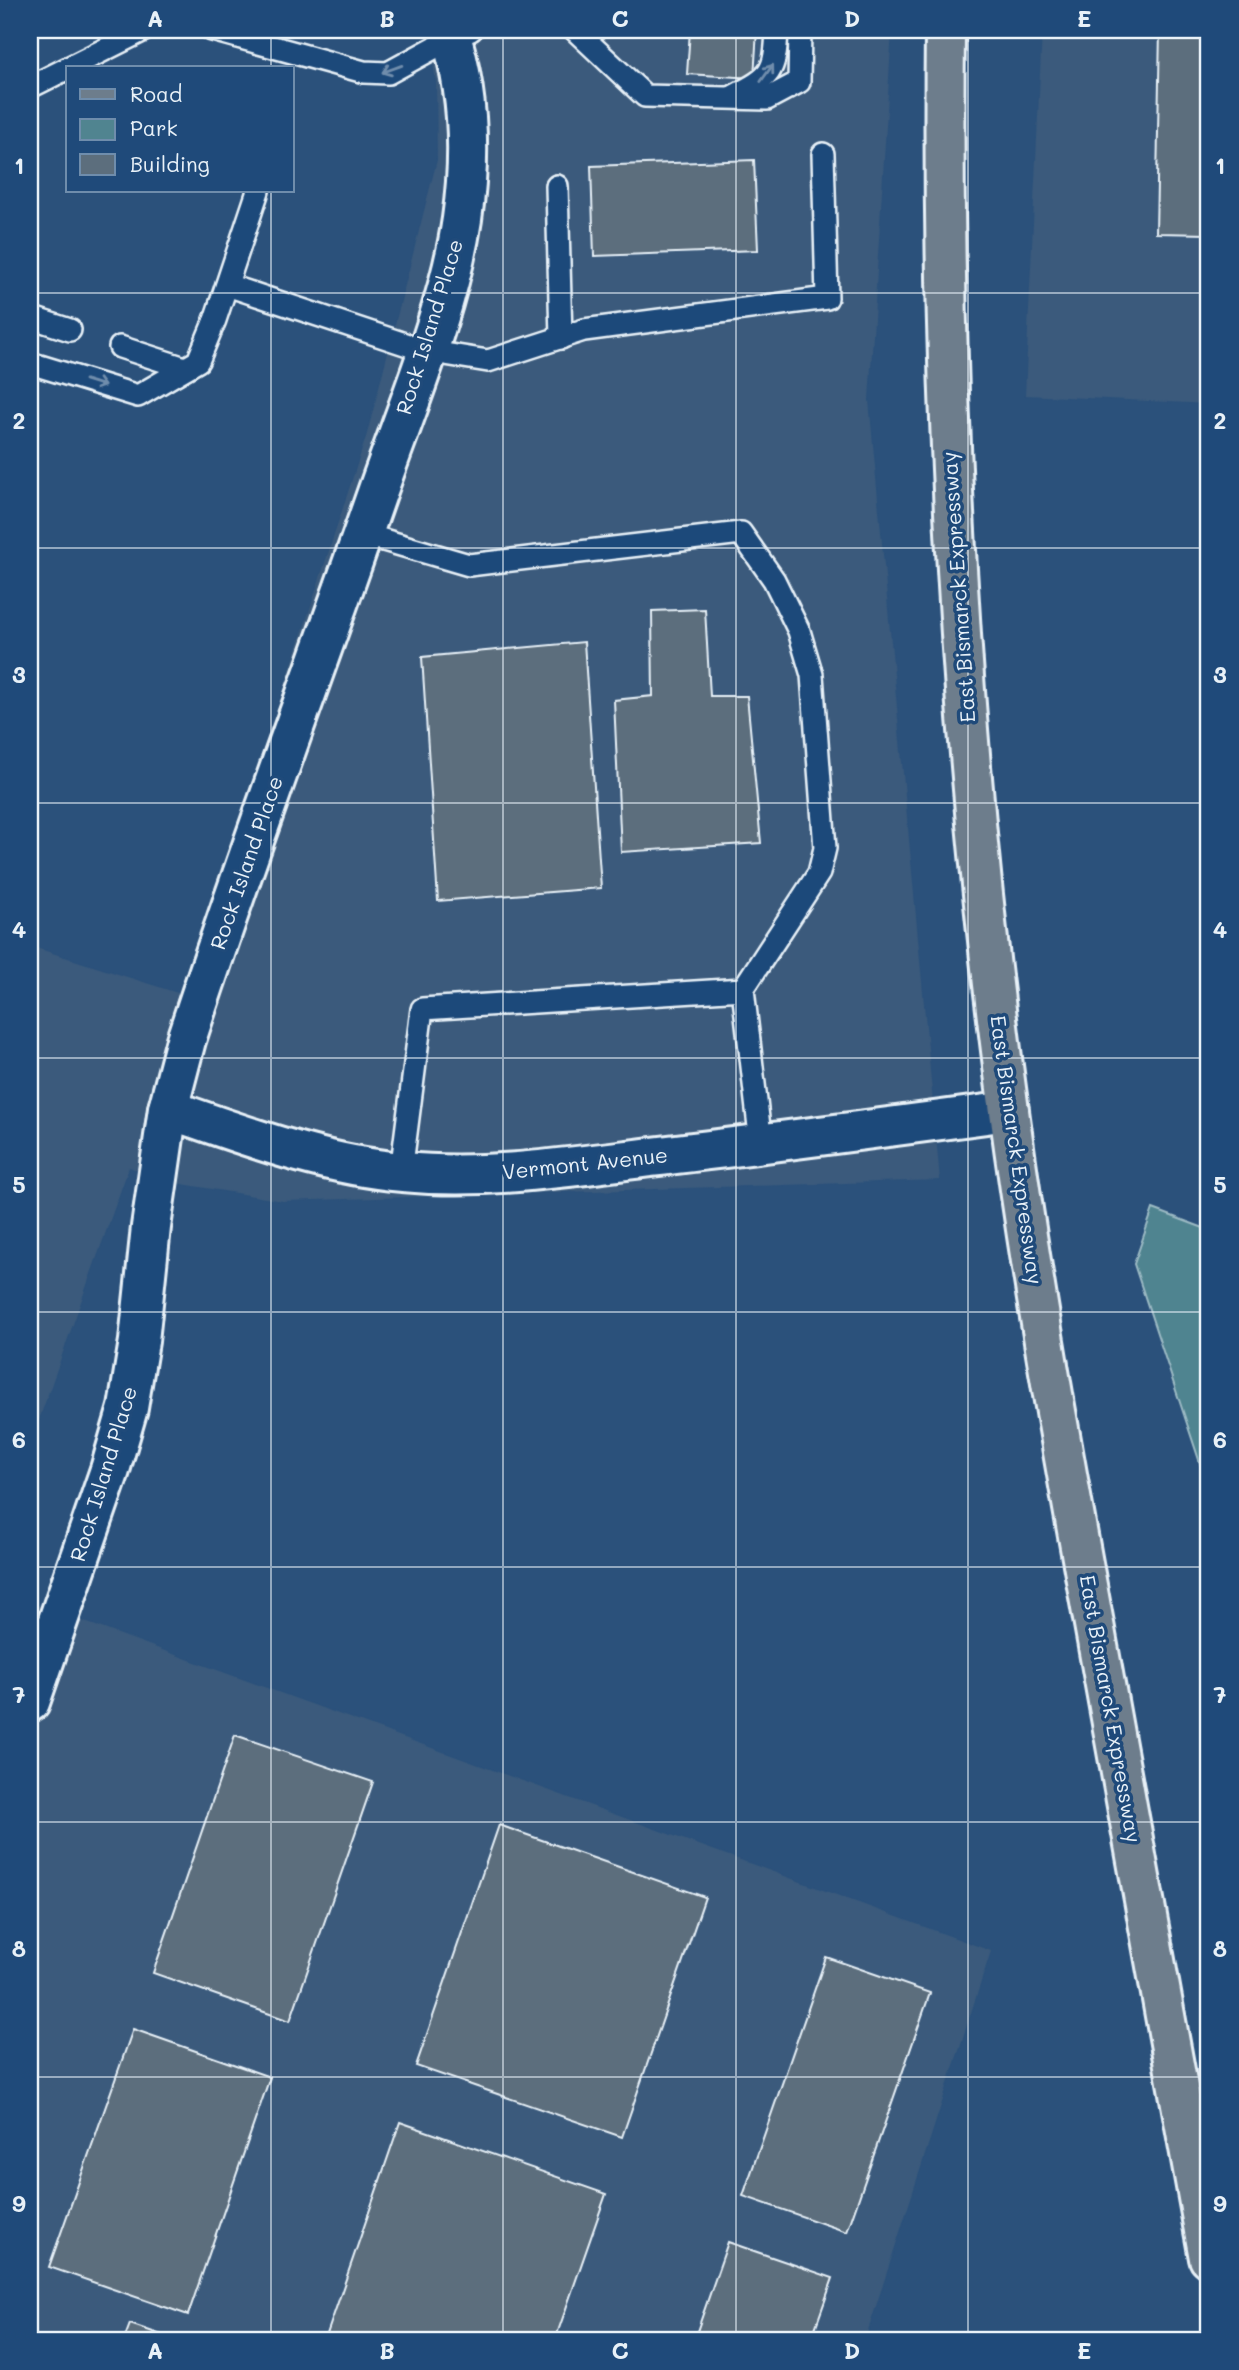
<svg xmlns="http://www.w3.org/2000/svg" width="1239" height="2370" viewBox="0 0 1239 2370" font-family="Mali,sans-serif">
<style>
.built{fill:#3a5a7c}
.green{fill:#508490;stroke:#9cbac4;stroke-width:2}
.building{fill:#5c6e7d;stroke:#e8f1f8;stroke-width:2}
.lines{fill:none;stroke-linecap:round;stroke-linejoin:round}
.service-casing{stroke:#e8f1f8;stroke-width:26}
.minor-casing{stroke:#e8f1f8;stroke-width:44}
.primary-casing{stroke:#e8f1f8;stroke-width:44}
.service{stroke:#1f4a7a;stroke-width:21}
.minor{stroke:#1f4a7a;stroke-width:38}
.primary{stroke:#6d7d8c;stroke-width:38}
.oneway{stroke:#6f8dac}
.grid{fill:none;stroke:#e8f1f8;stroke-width:2;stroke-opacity:0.55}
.labels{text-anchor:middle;stroke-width:7;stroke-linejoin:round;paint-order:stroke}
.street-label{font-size:21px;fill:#e8f1f8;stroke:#1f4a7a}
.neatline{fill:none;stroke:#e8f1f8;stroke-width:2.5}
.grid-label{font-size:23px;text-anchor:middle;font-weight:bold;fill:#e8f1f8}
</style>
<rect width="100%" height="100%" fill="#2b517b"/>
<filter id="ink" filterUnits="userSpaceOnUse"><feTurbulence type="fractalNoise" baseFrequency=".0143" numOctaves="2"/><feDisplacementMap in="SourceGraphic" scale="14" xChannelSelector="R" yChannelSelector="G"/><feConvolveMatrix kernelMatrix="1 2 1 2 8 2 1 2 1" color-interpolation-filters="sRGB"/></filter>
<g filter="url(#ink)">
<g class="built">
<polygon points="427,30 892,30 869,400 940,1180 283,1201 176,1183 129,1167 30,1445 30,946 184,995 367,434 437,160 436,81"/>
<polygon points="1042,30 1209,30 1209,404 1025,395"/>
<polygon points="30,1602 991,1951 865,2340 30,2340"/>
</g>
<polygon class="green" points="1153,1209 1209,1230 1209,1490 1134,1264"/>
<g class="building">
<polygon points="690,30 757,30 754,78 687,74"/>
<polygon points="1160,30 1209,30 1209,234 1156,233"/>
<polygon points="754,160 758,250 594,256 591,166"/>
<polygon points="705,609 710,696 747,696 761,843 621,852 614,700 653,696 652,611"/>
<polygon points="584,642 601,888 438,901 422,657"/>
<polygon points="235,1735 373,1782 290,2021 153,1973"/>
<polygon points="499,1825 705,1897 622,2137 416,2066"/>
<polygon points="826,1957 930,1993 847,2232 743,2196"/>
<polygon points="133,2029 270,2077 188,2315 49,2267"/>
<polygon points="400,2122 606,2194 555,2340 325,2340"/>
<polygon points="728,2242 833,2278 811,2340 694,2340"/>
<polygon points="130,2324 176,2340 124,2340"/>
</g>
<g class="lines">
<g class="service-casing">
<g id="service">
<polyline points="212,30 364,72 388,73 452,38 471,30"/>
<polyline points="575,30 645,96 767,99 799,82 800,30"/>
<polyline points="30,87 144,30"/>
<path d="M732,97C771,76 775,75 777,30"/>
<polyline points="557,186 561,338"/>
<polyline points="227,285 426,351 488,361 584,330 827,298 823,154"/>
<polyline points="30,317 70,330"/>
<polyline points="120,347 185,368"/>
<polyline points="30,363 138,396 198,361 215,320 258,191"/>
<polyline points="363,534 469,565 741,533 774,580 799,631 812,675 825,848 819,873 743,989 422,1009 401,1172"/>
<polyline points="743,989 761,1144"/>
</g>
</g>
<g class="minor-casing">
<g id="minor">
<path d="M168,1109C244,1135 321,1165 403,1172C486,1180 568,1167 651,1157C770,1143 889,1127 1009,1111"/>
<path d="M30,1702L110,1470L128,1408L139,1341L151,1227L168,1109L186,1040C246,856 314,675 377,493C407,407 449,308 462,219C471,156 469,91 449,30"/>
</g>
</g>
<g class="primary-casing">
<path id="primary" d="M945,30C941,392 960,753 1009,1111C1032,1283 1063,1454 1094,1624C1132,1835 1171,2046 1209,2258"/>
</g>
<use href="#service" class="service"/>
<use href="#minor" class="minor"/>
<use href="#primary" class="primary"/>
</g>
<defs><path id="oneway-shaft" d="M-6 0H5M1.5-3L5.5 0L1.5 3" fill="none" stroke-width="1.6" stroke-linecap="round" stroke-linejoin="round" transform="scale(1.75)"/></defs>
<g class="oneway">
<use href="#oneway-shaft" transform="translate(392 69) rotate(160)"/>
<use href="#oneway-shaft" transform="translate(767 73) rotate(-54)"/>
<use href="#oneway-shaft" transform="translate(95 383) rotate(17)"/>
</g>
</g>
<path class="grid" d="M271,30V68M503,30V2340M736,30V2340M968,30V2340M271,191V2340M30,293H1209M30,548H1209M30,803H1209M30,1058H1209M30,1312H1209M30,1567H1209M30,1822H1209M30,2077H1209"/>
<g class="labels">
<g class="street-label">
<text transform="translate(430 327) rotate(-73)" y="7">Rock Island Place</text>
<text transform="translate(959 587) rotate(-94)" y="7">East Bismarck Expressway</text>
<text transform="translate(247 863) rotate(-71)" y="7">Rock Island Place</text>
<text transform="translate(1016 1150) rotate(82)" y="7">East Bismarck Expressway</text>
<text transform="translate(585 1164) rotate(-6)" y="7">Vermont Avenue</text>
<text transform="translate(104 1474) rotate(-73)" y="7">Rock Island Place</text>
<text transform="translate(1110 1709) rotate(80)" y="7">East Bismarck Expressway</text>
</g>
</g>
<rect width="1239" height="2370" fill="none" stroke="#1f4a7a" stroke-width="77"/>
<rect x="66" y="66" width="228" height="126" fill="#1f4a7a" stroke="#6f8dac" stroke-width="2"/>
<rect x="80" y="89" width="35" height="10" fill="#6d7d8c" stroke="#6f8dac" stroke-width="2"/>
<text x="130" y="102" font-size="21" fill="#e8f1f8">Road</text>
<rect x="80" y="119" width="35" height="21" fill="#508490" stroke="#6f8dac" stroke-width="2"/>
<text x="130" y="136" font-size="21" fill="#e8f1f8">Park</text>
<rect x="80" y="154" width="35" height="21" fill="#5c6e7d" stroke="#6f8dac" stroke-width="2"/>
<text x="130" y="172" font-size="21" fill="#e8f1f8">Building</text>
<rect x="38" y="38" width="1162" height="2294" class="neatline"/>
<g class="grid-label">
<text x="155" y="27">A</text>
<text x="387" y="27">B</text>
<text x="620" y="27">C</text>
<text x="852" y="27">D</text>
<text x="1084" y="27">E</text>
<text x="19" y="174">1</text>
<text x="1220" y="174">1</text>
<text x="19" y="429">2</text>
<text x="1220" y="429">2</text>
<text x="19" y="683">3</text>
<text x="1220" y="683">3</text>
<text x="19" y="938">4</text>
<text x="1220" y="938">4</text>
<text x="19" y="1193">5</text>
<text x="1220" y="1193">5</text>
<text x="19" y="1448">6</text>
<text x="1220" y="1448">6</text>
<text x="19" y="1703">7</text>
<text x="1220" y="1703">7</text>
<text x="19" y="1957">8</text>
<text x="1220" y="1957">8</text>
<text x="19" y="2212">9</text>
<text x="1220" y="2212">9</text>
<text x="155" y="2359">A</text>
<text x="387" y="2359">B</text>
<text x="620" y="2359">C</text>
<text x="852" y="2359">D</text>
<text x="1084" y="2359">E</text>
</g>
</svg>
